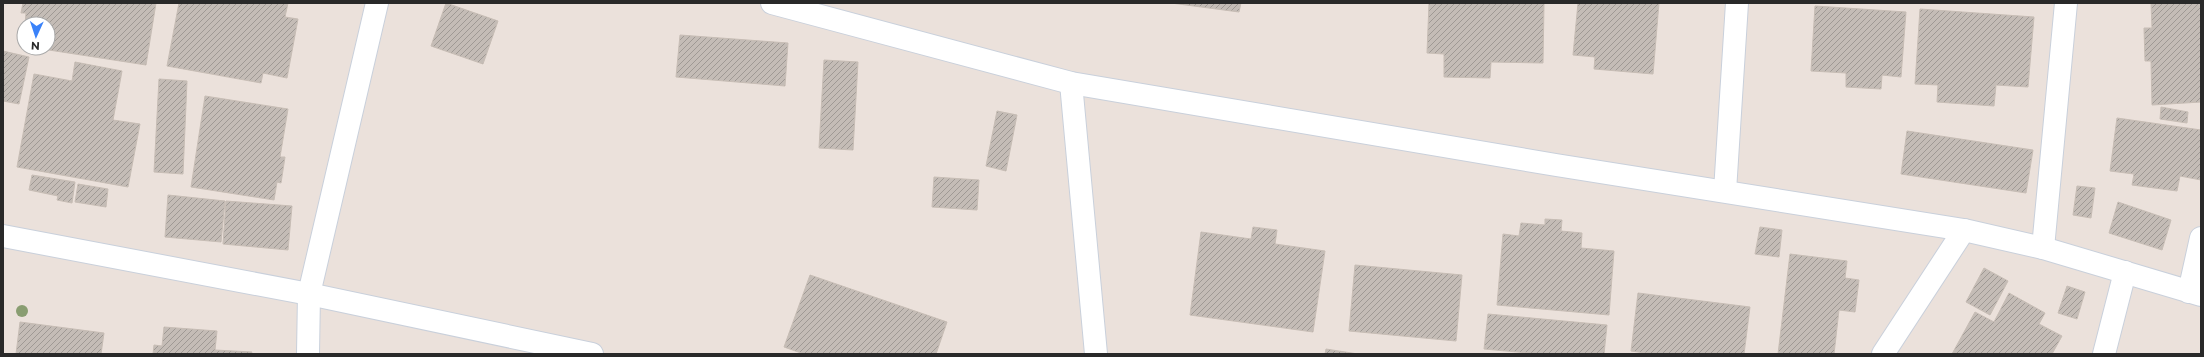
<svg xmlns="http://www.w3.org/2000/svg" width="2204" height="357" viewBox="0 0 2204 357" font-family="Montserrat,sans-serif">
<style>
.building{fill:url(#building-hatch);stroke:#c7bdb5}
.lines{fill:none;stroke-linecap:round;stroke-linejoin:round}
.street-casing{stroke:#c9d0db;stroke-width:24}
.street{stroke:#fff;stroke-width:22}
.tree{fill:#899d71}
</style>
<defs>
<pattern id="building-hatch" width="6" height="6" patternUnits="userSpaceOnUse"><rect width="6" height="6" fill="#c4bcb6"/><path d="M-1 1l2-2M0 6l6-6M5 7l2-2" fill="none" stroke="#9f9994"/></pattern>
</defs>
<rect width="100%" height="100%" fill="#ebe1db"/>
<g class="building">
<polygon points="23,3 156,3 146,65 36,48 48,48 48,24 25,24 26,13 21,13"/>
<polygon points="179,3 288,3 285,17 298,19 287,78 263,73 261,83 167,66"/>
<polygon points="446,3 498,21 483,64 431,46"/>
<polygon points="1171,3 1241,3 1239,12"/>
<polygon points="1429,3 1544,3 1543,63 1491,62 1490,78 1444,77 1444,54 1427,53"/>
<polygon points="1578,3 1659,3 1653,74 1594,69 1595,57 1573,55"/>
<polygon points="2151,3 2201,3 2201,102 2152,105 2151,61 2145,61 2144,28 2152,28"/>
<polygon points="1815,6 1906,12 1901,77 1882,75 1881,89 1846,87 1846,73 1811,71"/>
<polygon points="1920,9 2034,17 2028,87 1996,85 1994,106 1937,102 1938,85 1915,84"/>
<polygon points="24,29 24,46 21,46"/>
<polygon points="680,35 788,43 785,86 676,77"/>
<polygon points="3,51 29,57 19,104 3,101"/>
<polygon points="824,60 858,62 853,150 819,148"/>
<polygon points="75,62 122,71 113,120 140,124 128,187 17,167 34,74 72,81"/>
<polygon points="159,79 187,81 183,174 154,172"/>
<polygon points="205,96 288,109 280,157 285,157 281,183 277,182 274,200 191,187"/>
<polygon points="2161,107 2188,112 2187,123 2160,119"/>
<polygon points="997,111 1017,115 1006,171 986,166"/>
<polygon points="2117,118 2201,130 2201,180 2180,176 2177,191 2132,185 2134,174 2110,171"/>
<polygon points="1907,131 2033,150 2026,193 1901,174"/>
<polygon points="32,175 75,182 72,203 57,200 58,196 29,190"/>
<polygon points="934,177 979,180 977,210 932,207"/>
<polygon points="78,184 108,189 106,207 75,202"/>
<polygon points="2077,186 2095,188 2091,218 2073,215"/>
<polygon points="168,195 225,201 221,242 165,237"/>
<polygon points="226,201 292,206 288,250 223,244"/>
<polygon points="2118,202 2171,220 2162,250 2109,233"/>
<polygon points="1545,219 1562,220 1561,231 1582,233 1581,248 1614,251 1609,315 1497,305 1503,234 1519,236 1521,223 1545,225"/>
<polygon points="1253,227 1277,230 1275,244 1325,251 1313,332 1190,315 1201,232 1251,239"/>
<polygon points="1760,227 1782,230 1779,257 1755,254"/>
<polygon points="1790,254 1847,261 1845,278 1859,280 1855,312 1839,310 1834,354 1778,354"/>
<polygon points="1355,265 1462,275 1456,341 1349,331"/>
<polygon points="1984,268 2008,281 1990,315 1966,302"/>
<polygon points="810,275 947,322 936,354 804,354 784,347"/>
<polygon points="2067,286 2085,292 2077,319 2058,313"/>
<polygon points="1638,293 1750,307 1744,354 1652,354 1631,351"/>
<polygon points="2009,293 2045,313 2039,324 2062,336 2052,354 1952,354 1975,312 1994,322"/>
<polygon points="1488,314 1607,325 1604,354 1539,354 1484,349"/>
<polygon points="20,322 104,333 101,354 16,354"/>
<polygon points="164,327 217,331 215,350 252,352 251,354 153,354 154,345 162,346"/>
<polygon points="1326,349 1358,354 1325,354"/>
</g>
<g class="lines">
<g class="street-casing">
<g id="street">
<polyline points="772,3 1071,83 1556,165 1964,230 2043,248 2201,295"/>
<polyline points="1071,83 1096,354"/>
<polyline points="1725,191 1737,3"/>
<polyline points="3,236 309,294 592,354"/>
<polyline points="2043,248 2066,3"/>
<polyline points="2189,292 2201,238"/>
<polyline points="308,354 309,294 377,3"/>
<polyline points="1883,354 1964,230"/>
<polyline points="2104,354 2125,272"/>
</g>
</g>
<use href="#street" class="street"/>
</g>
<circle class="tree" cx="22" cy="311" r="6"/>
<rect width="2204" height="357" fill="none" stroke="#292929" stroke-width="8"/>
<g transform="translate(36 36) rotate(183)"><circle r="19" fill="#ffffff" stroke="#a9a9a9"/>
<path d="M0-3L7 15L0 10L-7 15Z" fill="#3a82f9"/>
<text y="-6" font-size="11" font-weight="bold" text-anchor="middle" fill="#292929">N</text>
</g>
</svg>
